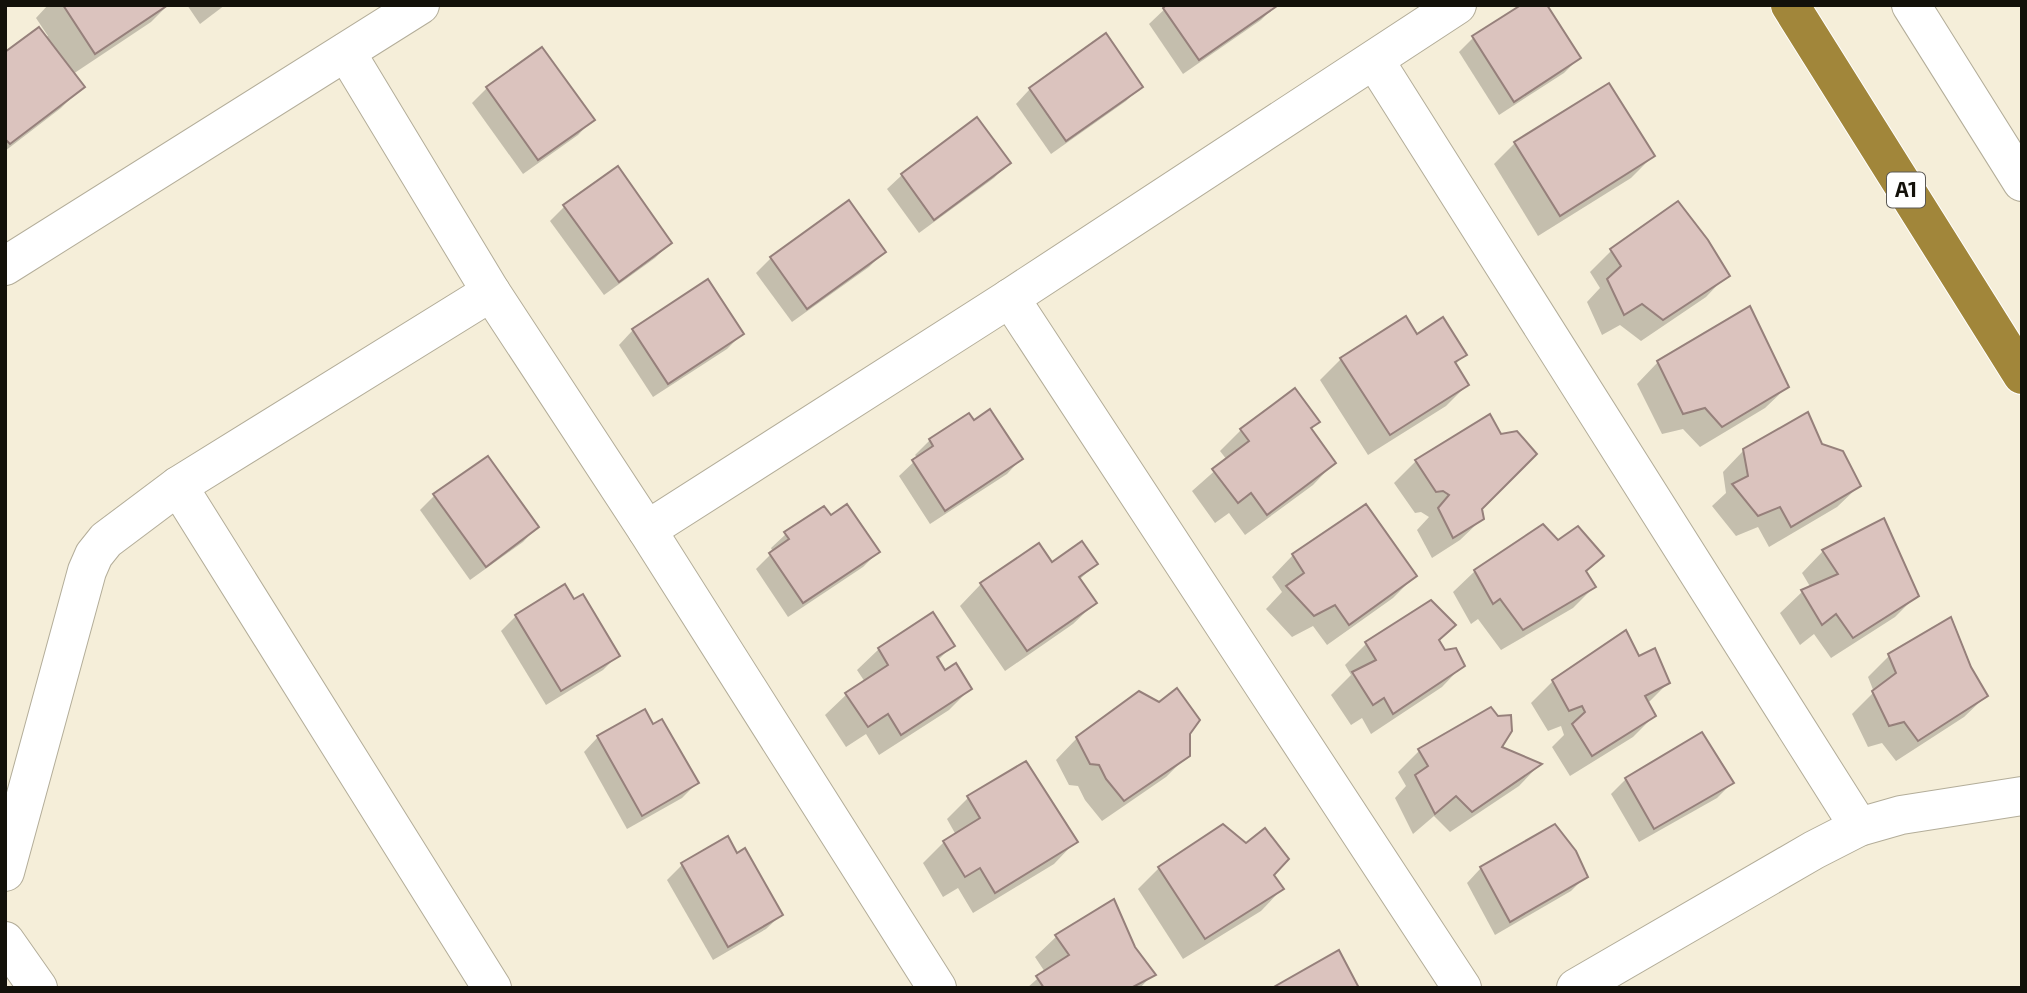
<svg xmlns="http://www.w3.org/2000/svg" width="2027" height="993" viewBox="0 0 2027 993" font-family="'Exo 2',sans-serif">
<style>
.shadow{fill:#0003}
.building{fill:#dbc3be;stroke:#96807b;stroke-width:2}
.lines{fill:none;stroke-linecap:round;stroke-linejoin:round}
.street-casing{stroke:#b3ad99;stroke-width:40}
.highway-casing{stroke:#fff;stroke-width:40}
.street{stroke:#fff;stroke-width:38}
.highway{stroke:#a1863a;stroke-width:38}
.labels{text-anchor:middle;stroke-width:5;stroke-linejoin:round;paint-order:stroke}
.shield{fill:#fff;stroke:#5a5854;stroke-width:2}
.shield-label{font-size:21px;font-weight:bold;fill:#13110a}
</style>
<rect width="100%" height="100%" fill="#f5eed9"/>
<g class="shadow">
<polygon points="48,5 168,5 151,22 73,74 82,87 61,108 5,151 5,55 48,36 36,18"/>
<polygon points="187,5 225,5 200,24"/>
<polygon points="1169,5 1275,6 1261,20 1183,74 1149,24"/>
<polygon points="1474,37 1579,58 1564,73 1499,115 1459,52"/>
<polygon points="541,49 592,120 578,135 523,174 472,103 487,88"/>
<polygon points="1141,86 1126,101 1051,154 1016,104 1030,89"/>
<polygon points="1515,143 1653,156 1631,178 1538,236 1494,164"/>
<polygon points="1008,163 994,178 919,233 887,189 902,175"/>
<polygon points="1678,203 1727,275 1706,297 1641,341 1620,325 1602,335 1587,302 1600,288 1590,272 1611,251"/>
<polygon points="564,207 670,243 655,258 604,295 550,221"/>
<polygon points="884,252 869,267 792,322 756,273 771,258"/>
<polygon points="633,330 742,334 727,349 653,397 619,345"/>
<polygon points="1416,336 1465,354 1455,365 1467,385 1446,406 1368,455 1320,380 1341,359"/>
<polygon points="1658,362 1787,387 1765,408 1700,447 1683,429 1662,434 1637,384"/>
<polygon points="1489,416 1480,509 1482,519 1460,540 1432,558 1417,530 1429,517 1421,512 1415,513 1394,483 1416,461"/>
<polygon points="1309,429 1334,463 1313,485 1245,535 1229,513 1215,523 1192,491 1227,460 1220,451 1241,430"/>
<polygon points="930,440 1021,459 1007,474 930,524 899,476 918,458 915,455"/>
<polygon points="1821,446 1859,486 1837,507 1769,547 1758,527 1736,536 1712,506 1726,493 1723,472 1744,450"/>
<polygon points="434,496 537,527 523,542 470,580 420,510"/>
<polygon points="830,518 878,552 863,567 788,617 756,569 773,552 771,548 786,534"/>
<polygon points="1823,551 1917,595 1895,617 1831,658 1814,634 1800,645 1780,613 1802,592 1811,588 1802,573"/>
<polygon points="1293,555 1415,576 1393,598 1327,645 1313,626 1292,637 1266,609 1282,592 1272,577"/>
<polygon points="1602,556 1585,572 1594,587 1573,608 1501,650 1478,619 1471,624 1453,592 1475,571"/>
<polygon points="1096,564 1079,580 1095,603 1073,624 1005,671 960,606 981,584 1052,565"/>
<polygon points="516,616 618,655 603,670 546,705 501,631"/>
<polygon points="1438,641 1444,652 1463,665 1442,687 1371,734 1362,718 1351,725 1331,695 1351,675 1345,665 1367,643"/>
<polygon points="952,646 937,661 944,672 970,689 949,710 879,755 866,734 846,747 825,715 847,694 865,682 857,670 879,649"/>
<polygon points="1889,656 1969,667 1986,696 1964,717 1896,761 1882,743 1868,747 1852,714 1874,692 1868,677"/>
<polygon points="1638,658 1668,683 1647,704 1654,716 1633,737 1570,776 1552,747 1564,735 1561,726 1548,731 1531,703 1553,681"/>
<polygon points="652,726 697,783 682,798 627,829 584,752 598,737"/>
<polygon points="1188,734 1188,755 1166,777 1102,821 1085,800 1078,786 1069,785 1056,760 1077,738"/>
<polygon points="1499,748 1539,765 1519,786 1450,832 1434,816 1413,834 1395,798 1406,786 1398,772 1420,750"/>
<polygon points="1025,763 1075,842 1054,864 973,913 958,888 943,897 923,863 944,842 956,835 947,819 968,798"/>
<polygon points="1626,779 1732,783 1717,798 1639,842 1611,794"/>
<polygon points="727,839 781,915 766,929 713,960 667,880 682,865"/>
<polygon points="1245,845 1282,889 1261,911 1183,959 1138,889 1159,868"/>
<polygon points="1481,868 1586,876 1571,891 1495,935 1467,883"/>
<polygon points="1057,936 1134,948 1153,974 1140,988 1027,988 1045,972 1035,957"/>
</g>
<g class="building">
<polygon points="63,5 168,5 95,54"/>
<polygon points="1166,5 1277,5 1277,6 1199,60 1163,8"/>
<polygon points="1521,5 1547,5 1581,58 1514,102 1472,36"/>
<polygon points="39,27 85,87 10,144 5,139 5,52"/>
<polygon points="1106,33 1143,87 1066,141 1029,88"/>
<polygon points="542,47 595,120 538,160 486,87"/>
<polygon points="1609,83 1655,156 1560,216 1514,142"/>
<polygon points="977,117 1011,163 934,220 901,174"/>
<polygon points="618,166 672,243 619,282 563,205"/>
<polygon points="849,200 886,252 807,309 770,257"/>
<polygon points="1678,201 1708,240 1730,276 1663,320 1642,304 1624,315 1607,279 1621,266 1610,249"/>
<polygon points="708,279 744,334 668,384 632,329"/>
<polygon points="1750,306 1789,387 1722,427 1705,408 1683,414 1657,361"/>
<polygon points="1406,316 1417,334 1443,317 1467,355 1455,362 1469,385 1390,435 1340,358"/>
<polygon points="1295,388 1320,422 1311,428 1336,463 1267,515 1251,493 1238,503 1212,469 1249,441 1240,429"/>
<polygon points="990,409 1023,459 945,511 912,460 933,446 929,439 969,413 974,420"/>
<polygon points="1808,412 1822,444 1843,451 1861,486 1791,527 1780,507 1758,516 1732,484 1748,476 1743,449"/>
<polygon points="1490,414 1501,434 1517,431 1537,454 1482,509 1484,519 1453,538 1438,508 1449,495 1443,491 1436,492 1415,460"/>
<polygon points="488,456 539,527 486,567 433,494"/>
<polygon points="847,504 880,552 803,603 769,553 789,539 784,532 824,506 831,515"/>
<polygon points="1366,504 1417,576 1349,625 1335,605 1314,616 1286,586 1304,573 1292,554"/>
<polygon points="1884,518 1919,596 1853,638 1836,614 1822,625 1801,590 1838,574 1822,550"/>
<polygon points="1543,524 1558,540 1578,526 1604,556 1586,571 1596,587 1523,630 1500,599 1493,604 1474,570"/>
<polygon points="1082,541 1098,564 1079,577 1097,603 1027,651 980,583 1039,543 1052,562"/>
<polygon points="565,584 574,599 583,594 620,656 561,691 515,615"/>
<polygon points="1431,600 1456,625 1439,640 1445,650 1456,648 1465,666 1393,714 1384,698 1373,705 1352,672 1376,660 1365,642"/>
<polygon points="933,612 955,646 937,657 945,670 956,663 972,689 901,735 888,714 868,727 845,693 888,665 878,648"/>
<polygon points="1951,617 1971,667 1988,696 1918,741 1904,722 1889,726 1872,691 1896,673 1888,654"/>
<polygon points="1626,630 1639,656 1655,648 1670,683 1645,696 1656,716 1592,756 1572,724 1585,712 1582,706 1569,711 1552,680"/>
<polygon points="1177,688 1200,720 1190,734 1190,756 1124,801 1106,779 1099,765 1090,764 1076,737 1139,691 1159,702"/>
<polygon points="1491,707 1498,716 1511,715 1512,731 1502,747 1542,764 1472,812 1456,796 1435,814 1415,775 1428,766 1418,749"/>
<polygon points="645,709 653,724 662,719 699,783 642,816 597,736"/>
<polygon points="1702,732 1734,783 1654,829 1625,778"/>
<polygon points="1026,761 1078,842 995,893 980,868 965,877 943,841 980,818 967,796"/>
<polygon points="1223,824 1246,843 1265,828 1289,859 1274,875 1284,889 1205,939 1158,867"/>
<polygon points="1555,824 1576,851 1588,877 1510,922 1480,867"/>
<polygon points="728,836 737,853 745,848 783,915 728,947 681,863"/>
<polygon points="1114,899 1135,947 1156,975 1131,988 1044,988 1036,976 1069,955 1055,935"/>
<polygon points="1339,950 1359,988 1272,988"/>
</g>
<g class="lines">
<g class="street-casing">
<g id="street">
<polyline points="1911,5 2022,182"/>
<polyline points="346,52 491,292 647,530 937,988"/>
<polyline points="1375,61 1859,827"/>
<polyline points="5,266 420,5"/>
<polyline points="1010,298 1462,988"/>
<polyline points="178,486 492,988"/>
<polyline points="647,530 1010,298 1457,5"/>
<polyline points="5,872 87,571 94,555 106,540 178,486 491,292"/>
<polyline points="5,941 38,988"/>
<polyline points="1576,988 1814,850 1859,827 1901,815 2022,796"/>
</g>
</g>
<g class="highway-casing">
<polyline id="highway" points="1790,5 2022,375"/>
</g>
<use href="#street" class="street"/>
<use href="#highway" class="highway"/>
</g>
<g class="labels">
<rect class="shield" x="1887" y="172.5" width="38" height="35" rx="5"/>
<g class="shield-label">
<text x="1906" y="197">A1</text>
</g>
</g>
<rect width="2027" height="993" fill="none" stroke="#13110a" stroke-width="14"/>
</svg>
